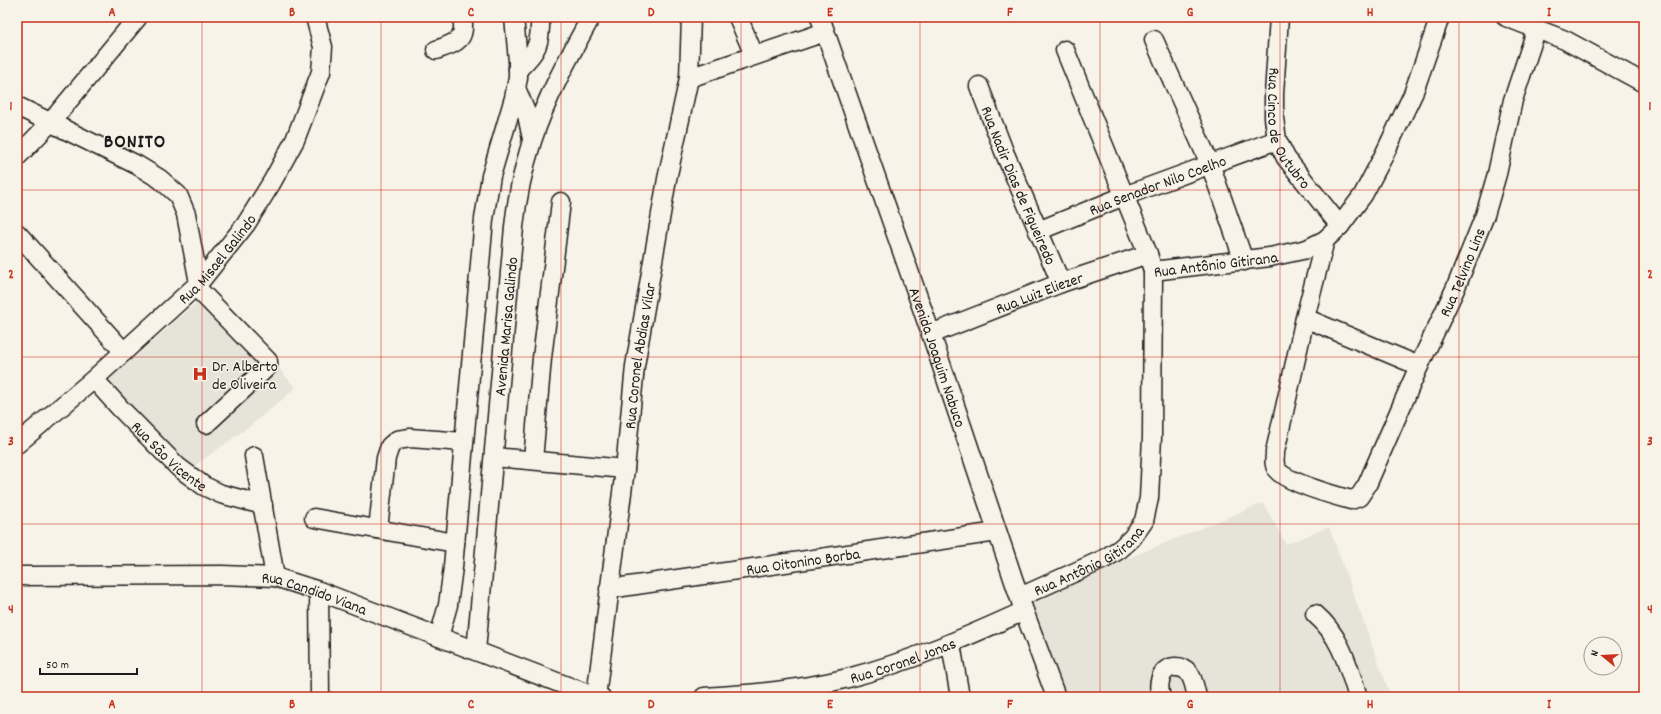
<svg xmlns="http://www.w3.org/2000/svg" width="1661" height="714" viewBox="0 0 1661 714" font-family="Dekko,sans-serif">
<style>
.built{fill:#e6e3d9}
.lines{fill:none;stroke-linecap:round;stroke-linejoin:round}
.minor-casing{stroke:#1c1c1c;stroke-width:21}
.minor{stroke:#f7f3e8;stroke-width:18}
.grid{fill:none;stroke:#c8321e;stroke-width:1;stroke-opacity:0.55}
.labels{text-anchor:middle;stroke-width:3;stroke-linejoin:round;paint-order:stroke}
.street-label{font-size:16px;fill:#1c1c1c;stroke:#f7f3e8}
.poi-label{font-size:16px;fill:#1c1c1c;stroke:#f7f3e8;text-anchor:start}
.district-label{font-size:20px;font-weight:bold;letter-spacing:1px;fill:#1c1c1c;stroke:#f7f3e8}
.neatline{fill:none;stroke:#c8321e;stroke-width:1.5}
.grid-label{font-size:13px;text-anchor:middle;font-weight:bold;fill:#c8321e}
</style>
<rect width="100%" height="100%" fill="#f7f3e8"/>
<filter id="ink" filterUnits="userSpaceOnUse"><feTurbulence type="fractalNoise" baseFrequency=".025" numOctaves="2"/><feDisplacementMap in="SourceGraphic" scale="8" xChannelSelector="R" yChannelSelector="G"/><feConvolveMatrix kernelMatrix="1 2 1 2 8 2 1 2 1" color-interpolation-filters="sRGB"/></filter>
<g filter="url(#ink)">
<g class="built">
<polygon points="205,295 275,364 296,388 250,426 189,470 104,384"/>
<polygon points="1263,503 1286,544 1329,527 1391,697 1057,697 1023,601"/>
</g>
<g class="lines">
<g class="minor-casing">
<g id="minor">
<polyline points="738,17 754,55"/>
<path id="s1" d="M820,17L931,334L1024,611L1056,697"/>
<path id="s2" d="M1279,17L1274,94V118L1277,140L1286,158L1340,226"/>
<polyline points="1506,17 1565,40 1644,83"/>
<polyline points="1154,40 1210,164 1244,261"/>
<path d="M436,50C455,43 467,41 462,17"/>
<path d="M518,69C537,52 541,43 540,17"/>
<polyline points="689,78 825,32"/>
<path id="s3" d="M979,86L1005,154L1061,283"/>
<polyline points="516,88 527,115 532,139"/>
<polyline points="17,106 137,165 160,179 178,195 186,214 199,283"/>
<polyline points="17,157 50,123 138,17"/>
<path id="s4" d="M1038,231L1124,196L1277,140"/>
<polyline points="17,233 124,352"/>
<path id="s5" d="M1325,240L1305,318L1275,452C1275,459 1273,464 1277,470C1286,482 1336,496 1351,500L1359,497L1367,485L1419,366L1456,287L1485,215L1497,174L1513,100L1537,28"/>
<path id="s6" d="M1153,271L1270,257L1307,249L1325,240L1340,226L1363,195L1383,157L1413,94L1440,17"/>
<polyline points="196,287 268,361 268,366 264,370 206,424"/>
<polyline points="1305,318 1419,366"/>
<path id="s7" d="M931,334L1061,283L1148,254"/>
<path id="s8" d="M94,379L120,408L178,467L204,486L221,494L263,505"/>
<path id="s9" d="M17,444L94,379L199,283L246,224L272,182L295,140L321,72L323,47L315,17"/>
<polyline points="254,456 275,577"/>
<polyline points="494,457 625,469"/>
<polyline points="533,460 542,358 561,202"/>
<polyline points="314,518 455,543"/>
<polyline points="378,529 386,458 390,446 397,440 410,438 464,442"/>
<path id="s10" d="M17,576L222,575L275,577L319,591L596,697H601"/>
<path id="s11" d="M609,589L997,532"/>
<polyline points="319,591 320,697"/>
<path id="s12" d="M1020,597L1104,559L1120,549L1132,538L1144,521L1149,498L1152,437L1153,271L1148,254L1065,50"/>
<path d="M1315,614C1341,636 1348,666 1358,697"/>
<polyline points="439,637 448,605 453,567 484,219 491,176 514,98 518,78 518,61 514,17"/>
<polyline points="951,644 960,697"/>
<path id="s13" d="M476,651L514,227C517,198 523,169 532,141C545,100 570,55 591,17"/>
<path id="s14" d="M596,697L625,469L635,366L667,179L689,78L691,17"/>
<path id="s15" d="M704,697C752,694 801,690 848,678C909,662 967,637 1024,611"/>
<path d="M1161,697C1157,684 1160,667 1176,667C1182,667 1186,669 1189,673C1194,680 1195,689 1197,697"/>
</g>
</g>
<use href="#minor" class="minor"/>
</g>
</g>
<path class="grid" d="M202,17V697M381,17V697M561,17V697M741,17V697M920,17V697M1100,17V697M1280,17V697M1459,17V697M17,190H1644M17,357H1644M17,524H1644"/>
<defs>
<g id="hospital-bare" transform="scale(1.2)"><path d="M-5-5h3v3.5h4V-5h3V5h-3V1.5h-4V5h-3Z" fill="#c8321e" stroke="#f7f3e8" stroke-width="2.5" paint-order="stroke"/></g>
</defs>
<g fill-rule="evenodd">
<use href="#hospital-bare" x="200" y="374"/>
</g>
<g class="labels">
<g class="street-label">
<text dy="6" stroke="none"><textPath href="#s2" startOffset="115">Rua Cinco de Outubro</textPath></text>
<text dy="6" stroke="none"><textPath href="#s4" startOffset="128">Rua Senador Nilo Coelho</textPath></text>
<text dy="6" stroke="none"><textPath href="#s3" startOffset="107">Rua Nadir Dias de Figueiredo</textPath></text>
<text dy="6" stroke="none"><textPath href="#s9" startOffset="273">Rua Misael Galindo</textPath></text>
<text dy="6" stroke="none"><textPath href="#s6" startOffset="63">Rua Antônio Gitirana</textPath></text>
<text dy="6" stroke="none"><textPath href="#s5" startOffset="573">Rua Telvino Lins</textPath></text>
<text dy="6" stroke="none"><textPath href="#s7" startOffset="116">Rua Luiz Eliezer</textPath></text>
<text dy="6" stroke="none"><textPath href="#s13" startOffset="326">Avenida Marisa Galindo</textPath></text>
<text dy="6" stroke="none"><textPath href="#s14" startOffset="344">Rua Coronel Abdias Vilar</textPath></text>
<text dy="6" stroke="none"><textPath href="#s1" startOffset="360">Avenida Joaquim Nabuco</textPath></text>
<text dy="6" stroke="none"><textPath href="#s8" startOffset="108">Rua São Vicente</textPath></text>
<text dy="6" stroke="none"><textPath href="#s12" startOffset="78">Rua Antônio Gitirana</textPath></text>
<text dy="6" stroke="none"><textPath href="#s11" startOffset="196">Rua Oitonino Borba</textPath></text>
<text dy="6" stroke="none"><textPath href="#s10" startOffset="300">Rua Candido Viana</textPath></text>
<text dy="6" stroke="none"><textPath href="#s15" startOffset="203">Rua Coronel Jonas</textPath></text>
</g>
<g class="poi-label">
<text x="212" y="371">Dr. Alberto<tspan x="212" dy="18">de Oliveira</tspan></text>
</g>
<g class="district-label">
<text x="135" y="147">BONITO</text>
</g>
</g>
<rect width="1661" height="714" fill="none" stroke="#f7f3e8" stroke-width="44"/>
<g transform="translate(1603 656) rotate(288)"><circle r="19" fill="#f7f3e8" stroke="#9f9d96"/>
<path d="M0-3L7 15L0 10L-7 15Z" fill="#c8321e"/>
<text y="-6" font-size="11" font-weight="bold" text-anchor="middle" fill="#1c1c1c">N</text>
</g>
<path d="M40 668v6h97v-6" fill="none" stroke="#1c1c1c" stroke-width="2"/>
<text x="46" y="668" font-size="12" fill="#1c1c1c" stroke="#f7f3e8" stroke-width="3" paint-order="stroke">50 m</text>
<rect x="22" y="22" width="1617" height="670" class="neatline"/>
<g class="grid-label">
<text x="112" y="16">A</text>
<text x="292" y="16">B</text>
<text x="471" y="16">C</text>
<text x="651" y="16">D</text>
<text x="830" y="16">E</text>
<text x="1010" y="16">F</text>
<text x="1190" y="16">G</text>
<text x="1370" y="16">H</text>
<text x="1549" y="16">I</text>
<text x="11" y="110">1</text>
<text x="1650" y="110">1</text>
<text x="11" y="278">2</text>
<text x="1650" y="278">2</text>
<text x="11" y="445">3</text>
<text x="1650" y="445">3</text>
<text x="11" y="613">4</text>
<text x="1650" y="613">4</text>
<text x="112" y="708">A</text>
<text x="292" y="708">B</text>
<text x="471" y="708">C</text>
<text x="651" y="708">D</text>
<text x="830" y="708">E</text>
<text x="1010" y="708">F</text>
<text x="1190" y="708">G</text>
<text x="1370" y="708">H</text>
<text x="1549" y="708">I</text>
</g>
</svg>
